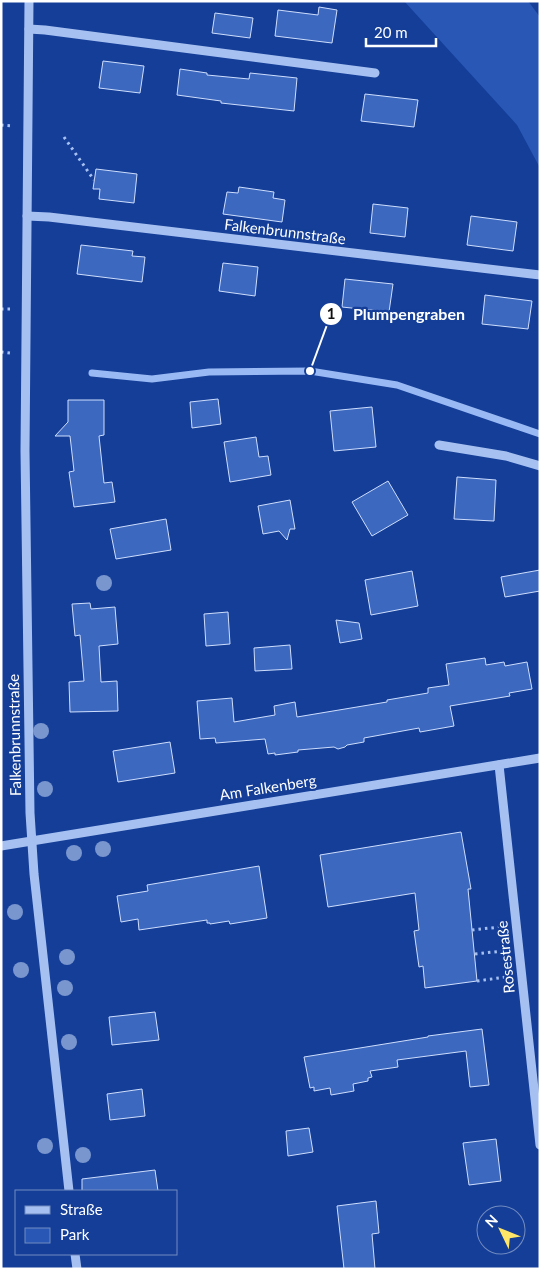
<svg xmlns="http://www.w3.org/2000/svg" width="541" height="1270" viewBox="0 0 541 1270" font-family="Lato,sans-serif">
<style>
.green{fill:#2857b6}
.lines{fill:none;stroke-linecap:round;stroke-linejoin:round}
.stream{stroke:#99b9f5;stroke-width:7}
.building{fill:#3d68bf;stroke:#cedefd}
.path{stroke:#a6c0f2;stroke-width:3;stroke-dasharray:2.5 4;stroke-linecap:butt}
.minor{stroke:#a6c0f2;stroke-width:9}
.tree{fill:#7a96cf}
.labels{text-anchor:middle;stroke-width:4.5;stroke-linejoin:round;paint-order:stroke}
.street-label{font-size:15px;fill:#fff;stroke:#143e97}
.leader{fill:none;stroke:#fff;stroke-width:2}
.callout-dot{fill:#fff;stroke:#143e97;stroke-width:2}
.mark-label{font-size:15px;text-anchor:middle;font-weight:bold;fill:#111}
.callout-label{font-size:16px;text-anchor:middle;font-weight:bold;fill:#fff;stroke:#143e97;stroke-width:4.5;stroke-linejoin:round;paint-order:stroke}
</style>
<rect width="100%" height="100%" fill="#143e97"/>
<polygon class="green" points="404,1 528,1 540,17 540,168 517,125"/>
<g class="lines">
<polyline class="stream" points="92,373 152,379 209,372 310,371 397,385 540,434"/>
</g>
<g class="building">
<polygon points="319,7 337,10 332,43 275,36 278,10 318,15"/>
<polygon points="215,13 253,18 250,38 212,33"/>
<polygon points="103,61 144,66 140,93 99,88"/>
<polygon points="180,69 207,73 207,75 249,79 250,73 297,78 294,111 221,103 221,101 177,95"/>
<polygon points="365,94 418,100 414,127 361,121"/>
<polygon points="96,169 137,174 134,203 99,199 100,189 93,189"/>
<polygon points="239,187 274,192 273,198 285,200 282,222 223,214 227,192 238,193"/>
<polygon points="373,204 408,208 405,237 370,233"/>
<polygon points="471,216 517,222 513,251 467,245"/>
<polygon points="81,245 133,251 132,256 145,257 142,282 77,274"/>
<polygon points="223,263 258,267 255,296 219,291"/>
<polygon points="345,279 393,284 389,312 342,307"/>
<polygon points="485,295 532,301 528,329 482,324"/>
<polygon points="218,399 221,424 192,428 190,402"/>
<polygon points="68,400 104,400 104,435 99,436 104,483 112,482 115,502 74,507 69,472 74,471 70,436 55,436 68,422"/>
<polygon points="372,407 376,447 334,451 330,411"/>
<polygon points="256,437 259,457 268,456 271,475 230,482 224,442"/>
<polygon points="457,477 496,480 494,521 454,519"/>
<polygon points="388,481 408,515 372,536 352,502"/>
<polygon points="290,500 295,529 290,529 287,540 279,531 263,534 258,506"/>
<polygon points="166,519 171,550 116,559 110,529"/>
<polygon points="540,570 540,591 505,597 501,577"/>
<polygon points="412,571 418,606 371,615 365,580"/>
<polygon points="90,603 91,609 115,607 118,644 99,646 101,682 117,681 118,711 70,712 69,682 84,681 80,635 75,636 72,604"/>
<polygon points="228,612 230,644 206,646 204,614"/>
<polygon points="336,620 359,623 362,639 340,643"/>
<polygon points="290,645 292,669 255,671 254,648"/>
<polygon points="485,658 486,665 504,662 505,666 527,662 532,689 509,693 510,696 450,706 454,726 420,732 419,728 364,738 364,742 347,745 345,747 338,749 334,747 298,750 298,752 275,755 275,753 268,754 265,739 216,743 215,738 200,739 197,701 232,698 234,722 275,715 274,706 295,702 297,717 387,702 387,700 428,693 428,688 449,685 446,664"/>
<polygon points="170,742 175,773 118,782 113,751"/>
<polygon points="461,832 471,889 468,889 477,981 425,988 423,966 419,967 414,931 419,930 415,893 328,907 320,855"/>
<polygon points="259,866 267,918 230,924 229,921 210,924 210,923 207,923 207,920 139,930 138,919 121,922 117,896 148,891 147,885"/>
<polygon points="155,1012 159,1040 112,1045 109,1017"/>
<polygon points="482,1029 489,1085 470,1087 466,1051 397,1060 398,1067 370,1071 372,1077 368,1078 368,1081 353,1084 354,1091 331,1095 330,1088 314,1091 314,1087 310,1088 304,1057 428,1037 428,1036"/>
<polygon points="142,1089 145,1116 110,1120 107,1094"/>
<polygon points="309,1128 313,1152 288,1156 286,1131"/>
<polygon points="496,1139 501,1181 469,1185 463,1143"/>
<polygon points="155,1170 158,1191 82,1191 82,1179"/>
<polygon points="376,1201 379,1233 372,1234 375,1269 344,1269 337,1206"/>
</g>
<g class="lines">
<g class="path">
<polyline points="1,125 13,126"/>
<polyline points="64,137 94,180"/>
<polyline points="1,309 12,309"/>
<polyline points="1,352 10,353"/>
<polyline points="472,930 500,927"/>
<polyline points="475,954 503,951"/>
<polyline points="477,981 506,977"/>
</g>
<g class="minor">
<polyline points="29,1 25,451 30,813 34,874 69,1191"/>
<polyline points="29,29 45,30 375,73"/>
<polyline points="27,216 49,217 540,275"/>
<polyline points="439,445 506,456 540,466"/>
<polyline points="499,765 540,1145"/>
<polyline points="1,846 540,758"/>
<polyline points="75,1254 77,1269"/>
</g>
</g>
<g class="tree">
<circle cx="104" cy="583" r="8"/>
<circle cx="41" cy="731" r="8"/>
<circle cx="45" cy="789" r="8"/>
<circle cx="103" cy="849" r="8"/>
<circle cx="74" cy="853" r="8"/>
<circle cx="15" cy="912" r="8"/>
<circle cx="67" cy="957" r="8"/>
<circle cx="21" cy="970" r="8"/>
<circle cx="65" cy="988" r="8"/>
<circle cx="69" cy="1042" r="8"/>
<circle cx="45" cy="1146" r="8"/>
<circle cx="83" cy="1155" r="8"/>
</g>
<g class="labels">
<g class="street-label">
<text transform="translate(285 232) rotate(7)" y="5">Falkenbrunnstraße</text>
<text transform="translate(15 735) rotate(-91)" y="5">Falkenbrunnstraße</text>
<text transform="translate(268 788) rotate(-9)" y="5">Am Falkenberg</text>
<text transform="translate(506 957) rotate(-96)" y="5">Rosestraße</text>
</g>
</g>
<path class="leader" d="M310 371L331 314"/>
<g class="callout-dot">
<circle cx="310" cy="371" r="5"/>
<circle cx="331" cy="314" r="12"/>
</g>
<g class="mark-label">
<text x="331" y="319">1</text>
</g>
<g class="callout-label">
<text x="409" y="320">Plumpengraben</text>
</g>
<rect width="541" height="1270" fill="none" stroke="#ffffff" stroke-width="5"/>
<rect x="15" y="1190" width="162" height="65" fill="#143e97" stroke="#728bc1"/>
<rect x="25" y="1206" width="25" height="8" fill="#a6c0f2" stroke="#728bc1"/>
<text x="60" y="1215" font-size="15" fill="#ffffff">Straße</text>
<rect x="25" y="1228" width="25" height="15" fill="#2857b6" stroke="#728bc1"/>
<text x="60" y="1240" font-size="15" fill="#ffffff">Park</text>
<g transform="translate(501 1230) rotate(313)"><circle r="24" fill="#143e97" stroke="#728bc1"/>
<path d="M0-4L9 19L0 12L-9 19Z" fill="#ffe568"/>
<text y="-8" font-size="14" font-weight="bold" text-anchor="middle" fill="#ffffff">N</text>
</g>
<path d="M366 38v8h70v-8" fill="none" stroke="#ffffff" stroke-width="2.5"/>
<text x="374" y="38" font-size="15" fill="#ffffff" stroke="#143e97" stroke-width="4" paint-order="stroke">20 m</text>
</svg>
